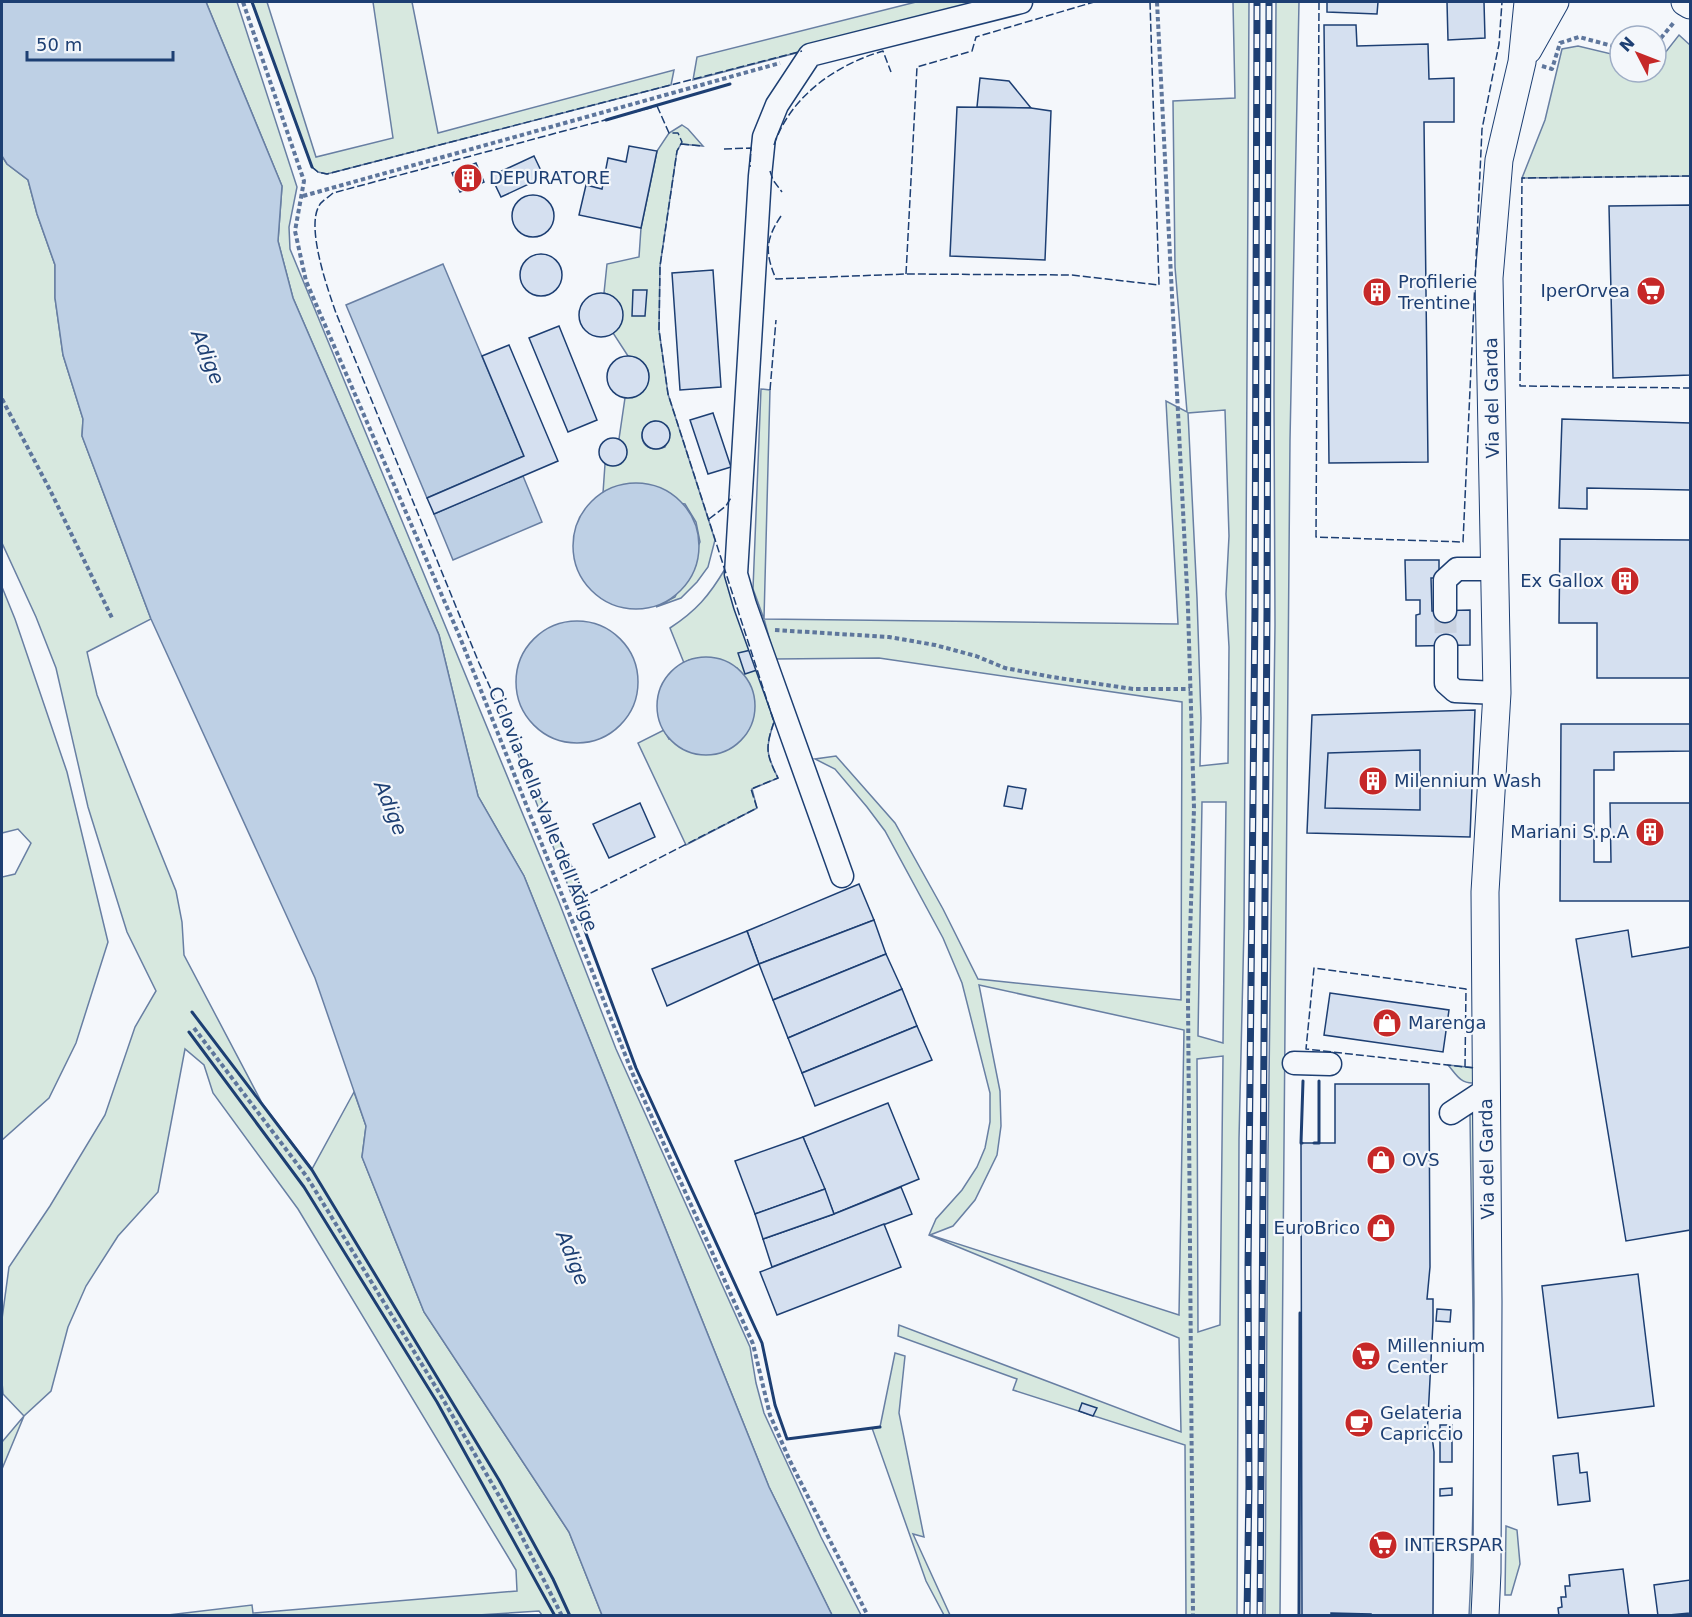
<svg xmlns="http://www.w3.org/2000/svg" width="1692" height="1617" viewBox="0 0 1692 1617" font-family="'DejaVu Sans',sans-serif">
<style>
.green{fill:#d7e8df;stroke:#687fa3;stroke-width:1.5;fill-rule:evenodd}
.water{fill:#bed0e5;stroke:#687fa3;stroke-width:1.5}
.building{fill:#d5e0f0;stroke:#1d3f73;stroke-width:1.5}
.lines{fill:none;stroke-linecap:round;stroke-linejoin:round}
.minor-tunnel{stroke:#c9d2e0;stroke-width:22;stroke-dasharray:22 11;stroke-linecap:butt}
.minor-casing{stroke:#1d3f73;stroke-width:25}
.major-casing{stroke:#1d3f73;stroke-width:29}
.path{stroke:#5e769c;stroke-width:4;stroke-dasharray:4.5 3;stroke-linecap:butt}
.minor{stroke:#f4f7fb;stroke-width:22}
.major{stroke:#f4f7fb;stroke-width:27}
.rail-casing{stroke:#1d3f73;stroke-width:7}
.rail{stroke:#f4f7fb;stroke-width:4.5;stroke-dasharray:14;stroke-linecap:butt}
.fence{stroke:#1d3f73;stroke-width:1.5;stroke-dasharray:8 3;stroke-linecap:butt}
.wall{stroke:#1d3f73;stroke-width:3}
.labels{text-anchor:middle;stroke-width:4.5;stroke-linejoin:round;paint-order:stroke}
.poi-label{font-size:18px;fill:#1d3f73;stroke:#f4f7fb;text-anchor:start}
.street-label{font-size:18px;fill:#1d3f73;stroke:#f4f7fb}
.water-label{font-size:20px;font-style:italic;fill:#1d3f73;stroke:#f4f7fb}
</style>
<rect width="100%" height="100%" fill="#f4f7fb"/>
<g class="green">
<polygon points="206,2 237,2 297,187 289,227 290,249 559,902 616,1049 750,1347 756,1383 764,1413 821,1537 861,1615 832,1615 769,1487 524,876 478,796 439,635 293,298 278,241 282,186"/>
<polygon points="252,2 267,2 316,157 393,138 373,2 412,2 438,133 674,70 671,85 327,174 318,172 312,167"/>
<polygon points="916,2 990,2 693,80 697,57"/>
<path d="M1233,2H1249L1244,927L1239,1139L1237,1615H1186L1185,1445L1013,1390L1017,1379L898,1336L899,1325L1181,1432L1179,1338L929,1235L936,1219L962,1190L977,1167L985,1148L990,1122V1093L962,983L943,938L885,831L867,807L835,769L815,759L836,756L895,823L943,909L978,979L1181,1000L1182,702L879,658L775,659L764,619L753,589L761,389L770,390L764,619L1178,624L1166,401L1187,412L1175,267L1173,101L1235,98ZM1225,410L1229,536L1226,594L1229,647L1228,763L1200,766L1201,718L1197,598L1188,413ZM1202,802H1226L1223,1043L1198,1036ZM979,985L1184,1030L1179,1315L930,1235L953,1226L975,1200L997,1155L1001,1126L1000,1091ZM1223,1056L1220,1325L1198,1332L1197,1059Z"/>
<polygon points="1276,2 1299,2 1290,440 1280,1615 1265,1616 1268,1153 1275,625 1274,398"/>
<polygon points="1679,35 1690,45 1690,176 1522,178 1545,120 1562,49 1578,46 1620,56 1620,72 1656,72 1656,58 1665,53"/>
<path d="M682,125L688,129L703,146L681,144L677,151L660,266L659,330L668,394L715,540L708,567L697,582L681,598L656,607L675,597L700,542L696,522L685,504L603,493L605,464C624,471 635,450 619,439L625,398C655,396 657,360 628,356L613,333C629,319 623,299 604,293L607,264L639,257L641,228L657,151L669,133ZM655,421L667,426L670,434L665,447C642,457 632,428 655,421Z"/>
<polygon points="2,156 7,164 28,180 37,214 55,265 55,298 63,355 83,419 82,436 151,619 87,652 97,695 176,891 182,922 184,955 262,1103 312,1169 354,1092 366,1126 362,1157 424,1312 569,1532 602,1615 542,1615 539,1611 462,1616 168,1615 252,1605 253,1613 517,1591 516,1570 298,1209 213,1093 204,1065 185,1049 158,1192 118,1236 86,1286 68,1327 51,1391 24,1416 2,1469 2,1442 24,1416 3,1394 2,1382 2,1319 9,1267 50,1206 105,1115 135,1027 156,991 127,932 88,807 56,668 36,617 2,543"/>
<path d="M725,569L774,722C765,748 766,754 778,778L752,789L757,808L686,845L638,743L664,730L669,739L754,714C754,695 750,683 737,668L689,660L684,663L670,628C696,611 709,596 725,569Z"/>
<polygon points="2,587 15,619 67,772 108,942 76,1043 49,1098 2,1140 2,877 15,874 31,843 18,829 2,833"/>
<polygon points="503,715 585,896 575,904"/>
<path d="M1448,1065L1476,1068L1474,1083C1460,1084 1456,1074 1448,1065Z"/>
<path d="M1474,1113L1478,1615L1469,1616C1478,1449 1472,1281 1470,1115Z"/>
<polygon points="895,1353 905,1356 899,1413 924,1537 913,1534 950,1615 944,1615 926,1581 872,1428 880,1427"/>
<polygon points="1506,1526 1517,1530 1520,1564 1511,1595 1505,1595"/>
</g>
<g class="water">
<polygon points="2,2 206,2 282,186 278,241 293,298 439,635 478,796 524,876 769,1487 832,1615 602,1615 569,1532 424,1312 362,1157 366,1126 315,978 151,619 82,436 83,419 63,355 55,298 55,265 37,214 28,180 7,164 2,156"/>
<polygon points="443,264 524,456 427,498 346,305"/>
<polygon points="523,476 542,522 453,560 434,514"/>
<circle cx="636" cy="546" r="63"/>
<circle cx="577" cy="682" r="61"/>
<circle cx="706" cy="706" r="49"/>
</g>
<g class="building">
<polygon points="1327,2 1378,2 1377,14 1327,12"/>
<polygon points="1447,2 1484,2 1485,38 1448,40"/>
<polygon points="1324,25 1356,25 1357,46 1428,44 1429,79 1454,78 1454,122 1424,122 1428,462 1329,463"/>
<polygon points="980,78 1009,81 1031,108 977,107"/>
<polygon points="957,107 1031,108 1051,111 1045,260 950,256"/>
<polygon points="629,146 657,151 641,228 579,215 586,185 602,189 608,158 626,162"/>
<polygon points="534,156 544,177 501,197 491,176"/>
<polygon points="476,163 484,182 460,192 452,173"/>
<circle cx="533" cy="216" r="21"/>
<polygon points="1690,205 1690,375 1613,378 1609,206"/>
<circle cx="541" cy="275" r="21"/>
<polygon points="713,270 721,387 680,390 672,273"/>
<polygon points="633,290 647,290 645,316 632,316"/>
<circle cx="601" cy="315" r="22"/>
<polygon points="559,326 597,420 568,432 529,338"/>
<polygon points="509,345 558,461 434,514 427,498 524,456 482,356"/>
<circle cx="628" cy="377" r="21"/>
<polygon points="713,413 731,467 708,474 690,420"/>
<polygon points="1562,419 1690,423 1690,490 1587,488 1587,509 1559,508"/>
<circle cx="656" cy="435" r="14"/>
<circle cx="613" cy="452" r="14"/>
<polygon points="1560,539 1690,540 1690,678 1597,678 1597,623 1559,623"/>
<polygon points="1405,560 1439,560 1439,578 1431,578 1432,611 1470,610 1470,645 1416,646 1416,615 1420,614 1420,600 1406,600"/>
<polygon points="751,650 757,670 745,674 738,653"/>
<polygon points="1475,710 1470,837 1307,833 1312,715"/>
<polygon points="1561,724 1690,724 1690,751 1614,752 1614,770 1594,770 1594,862 1611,862 1610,803 1690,803 1690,901 1560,901"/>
<polygon points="1420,750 1420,810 1325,808 1328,753"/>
<polygon points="1008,786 1026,789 1022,809 1004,806"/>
<polygon points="640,803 655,837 609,858 593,824"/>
<polygon points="859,884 874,920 759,964 747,931"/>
<polygon points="874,920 886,954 773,1000 759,964"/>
<polygon points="1628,930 1632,957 1690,947 1690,1230 1626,1241 1576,939"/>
<polygon points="747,931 759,964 667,1006 652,969"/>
<polygon points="886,954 902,989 788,1038 773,1000"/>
<polygon points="902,989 917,1026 802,1073 788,1038"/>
<polygon points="1330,993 1449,1010 1443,1052 1324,1035"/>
<polygon points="917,1026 932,1060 815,1106 802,1073"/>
<polygon points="1335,1084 1429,1084 1430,1267 1427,1299 1433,1299 1433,1322 1427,1437 1432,1436 1434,1452 1433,1616 1302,1616 1301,1143 1335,1143"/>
<polygon points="888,1103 919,1179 834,1214 803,1137"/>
<polygon points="803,1137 825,1189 755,1214 735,1161"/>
<polygon points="901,1187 912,1214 772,1267 763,1239 834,1214"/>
<polygon points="825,1189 834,1214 763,1239 755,1214"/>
<polygon points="884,1224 901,1267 777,1315 760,1272"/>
<polygon points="1638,1274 1654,1406 1558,1418 1542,1286"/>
<polygon points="1437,1309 1451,1310 1450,1322 1436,1321"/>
<polygon points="1082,1403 1097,1408 1093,1416 1079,1411"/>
<rect x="1440" y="1425" width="12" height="37"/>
<polygon points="1578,1453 1580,1473 1587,1472 1590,1501 1558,1505 1553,1456"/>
<polygon points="1452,1488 1452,1495 1440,1496 1440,1489"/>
<polygon points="1623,1569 1629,1616 1559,1616 1558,1608 1562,1607 1561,1597 1566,1597 1565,1586 1570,1586 1569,1575"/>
<polygon points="1690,1580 1690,1613 1658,1616 1654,1585"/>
<polygon points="1331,1613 1371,1614 1371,1616 1331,1616"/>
</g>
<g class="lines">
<polyline class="minor-tunnel" points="1445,611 1446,646"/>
<g class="minor-casing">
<g id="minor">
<polyline points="1445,611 1445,580 1457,569 1495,569"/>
<polyline points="1446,646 1446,683 1455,691 1497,693"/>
<polyline points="842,876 745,605 736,574 760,176 764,137 777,105 810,55 1021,2"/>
<polyline points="1294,1063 1330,1064"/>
<polyline points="1451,1113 1486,1090"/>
</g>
</g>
<g class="major-casing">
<g id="major">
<polyline points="1685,2 1690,5"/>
<polyline points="1528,50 1555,2"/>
<polyline points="1485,1616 1487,1572 1488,1302 1485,892 1497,693 1489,278 1499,160 1522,62 1528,2"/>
</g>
</g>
<g class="path">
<polyline points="243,2 304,181 295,231 306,281 459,635 634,1077 753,1344 770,1415 790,1461 868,1616"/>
<polyline points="1157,2 1188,608 1194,808 1188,999 1193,1616"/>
<polyline points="1656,44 1675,21"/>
<polyline points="1542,66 1552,69 1560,43 1579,37 1620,48"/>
<polyline points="303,196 780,63"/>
<polyline points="2,399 50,490 113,620"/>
<polyline points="775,630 889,637 935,645 976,656 1005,668 1052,677 1133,689 1190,689"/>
<polyline points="194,1028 307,1177 437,1389 516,1525 562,1616"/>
</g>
<use href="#minor" class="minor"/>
<use href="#major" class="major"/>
<g class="rail-casing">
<g id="rail">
<polyline points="1247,1616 1249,1486 1248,1270 1255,609 1257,2"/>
<polyline points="1260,1616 1267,611 1269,2"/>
</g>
</g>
<use href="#rail" class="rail"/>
<g class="fence">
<polyline points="1319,2 1316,537 1463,542 1482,129 1499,44 1502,2"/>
<path d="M657,106L669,133H678L682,142L677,151L660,266L659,330L668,394L774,722C765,748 766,754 778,778L751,789L757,808L585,896L479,663L336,313C328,290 306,228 319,206C321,201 329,197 333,193Z"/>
<polyline points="681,144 703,146"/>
<path d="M774,145C790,97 835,65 883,51L891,72"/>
<polyline points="724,149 751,148 750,167"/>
<polyline points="312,167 318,172 327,174 802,51"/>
<polyline points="770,171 773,180 782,192"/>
<polyline points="1690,176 1522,178 1520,386 1690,388"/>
<path d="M781,216C765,240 765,253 776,279L906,274L1072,275L1159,285L1150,2"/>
<polyline points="906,274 917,67 972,51 976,37 1094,2"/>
<polyline points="770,390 776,320"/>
<polyline points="709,519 726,506 732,496"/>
<polyline points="1465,1067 1466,989 1314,968 1306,1049 1465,1067 1476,1068"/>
</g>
<g class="wall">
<polyline points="252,2 312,167"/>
<polyline points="606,120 730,84"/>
<polyline points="575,904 636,1068 762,1343 775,1405 787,1439 880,1427"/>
<polyline points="192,1012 312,1170 499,1480 553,1579 570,1616"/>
<polyline points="189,1032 304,1187 437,1402 555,1616"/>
<polyline points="1302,1143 1301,1143 1303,1081"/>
<polyline points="1314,1143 1319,1143 1319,1081"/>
<polyline points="1299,1616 1300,1313"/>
</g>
</g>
<defs>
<g id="building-disc" transform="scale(1.5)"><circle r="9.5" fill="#c62828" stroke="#f4f7fb"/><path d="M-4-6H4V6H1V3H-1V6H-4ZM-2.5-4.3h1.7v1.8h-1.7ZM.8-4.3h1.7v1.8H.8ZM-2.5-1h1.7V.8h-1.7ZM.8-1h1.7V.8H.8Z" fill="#fff"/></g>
<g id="supermarket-disc" transform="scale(1.5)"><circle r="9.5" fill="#c62828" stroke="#f4f7fb"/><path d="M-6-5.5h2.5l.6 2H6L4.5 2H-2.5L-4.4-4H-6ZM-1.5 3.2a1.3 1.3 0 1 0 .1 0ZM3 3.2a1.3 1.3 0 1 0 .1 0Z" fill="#fff"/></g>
<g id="shop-disc" transform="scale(1.5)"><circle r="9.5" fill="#c62828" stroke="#f4f7fb"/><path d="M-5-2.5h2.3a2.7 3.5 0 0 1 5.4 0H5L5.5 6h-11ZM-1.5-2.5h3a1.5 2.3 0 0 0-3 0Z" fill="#fff"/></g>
<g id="cafe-disc" transform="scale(1.5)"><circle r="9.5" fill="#c62828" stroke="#f4f7fb"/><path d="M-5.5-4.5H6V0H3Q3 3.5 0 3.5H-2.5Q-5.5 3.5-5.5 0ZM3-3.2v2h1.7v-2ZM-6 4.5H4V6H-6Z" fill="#fff"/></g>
</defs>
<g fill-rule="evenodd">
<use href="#building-disc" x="468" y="178"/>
<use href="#supermarket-disc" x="1651" y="291"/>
<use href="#building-disc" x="1377" y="292"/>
<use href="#building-disc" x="1625" y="581"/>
<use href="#building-disc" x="1373" y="781"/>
<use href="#building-disc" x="1650" y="832"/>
<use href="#shop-disc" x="1387" y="1023"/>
<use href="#shop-disc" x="1381" y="1160"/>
<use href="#shop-disc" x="1381" y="1228"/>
<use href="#supermarket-disc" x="1366" y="1356"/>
<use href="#cafe-disc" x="1359" y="1423"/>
<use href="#supermarket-disc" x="1383" y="1545"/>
</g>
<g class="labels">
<g class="poi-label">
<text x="489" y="184">DEPURATORE</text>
<text x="1398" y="288">Profilerie<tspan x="1398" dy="21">Trentine</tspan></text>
<text x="1630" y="297" text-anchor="end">IperOrvea</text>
<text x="1604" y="587" text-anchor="end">Ex Gallox</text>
<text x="1394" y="787">Milennium Wash</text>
<text x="1629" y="838" text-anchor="end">Mariani S.p.A</text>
<text x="1408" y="1029">Marenga</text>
<text x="1402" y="1166">OVS</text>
<text x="1360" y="1234" text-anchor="end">EuroBrico</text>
<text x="1387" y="1352">Millennium<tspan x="1387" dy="21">Center</tspan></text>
<text x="1380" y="1419">Gelateria<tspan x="1380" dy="21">Capriccio</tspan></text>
<text x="1404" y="1551">INTERSPAR</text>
</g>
<g class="street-label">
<text transform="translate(1492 398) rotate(-91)" y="6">Via del Garda</text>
<text transform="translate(543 809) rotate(68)" y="6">Ciclovia della Valle dell'Adige</text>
<text transform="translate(1487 1159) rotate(-91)" y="6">Via del Garda</text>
</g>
<g class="water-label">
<text transform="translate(208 357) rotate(68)" y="7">Adige</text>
<text transform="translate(391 808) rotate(68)" y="7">Adige</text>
<text transform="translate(573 1258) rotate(68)" y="7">Adige</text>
</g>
</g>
<rect width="1692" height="1617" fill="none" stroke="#1d3f73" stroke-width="6"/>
<g transform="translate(1638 54) rotate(312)"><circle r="28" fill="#f4f7fb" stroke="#9eadc5" stroke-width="1.5"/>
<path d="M0-4.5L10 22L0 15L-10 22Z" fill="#c62828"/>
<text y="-9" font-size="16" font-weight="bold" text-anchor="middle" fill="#1d3f73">N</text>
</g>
<path d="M27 51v9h146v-9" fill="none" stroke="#1d3f73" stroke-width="3"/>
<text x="36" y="51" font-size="18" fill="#1d3f73" stroke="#f4f7fb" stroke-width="4.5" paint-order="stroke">50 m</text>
</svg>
